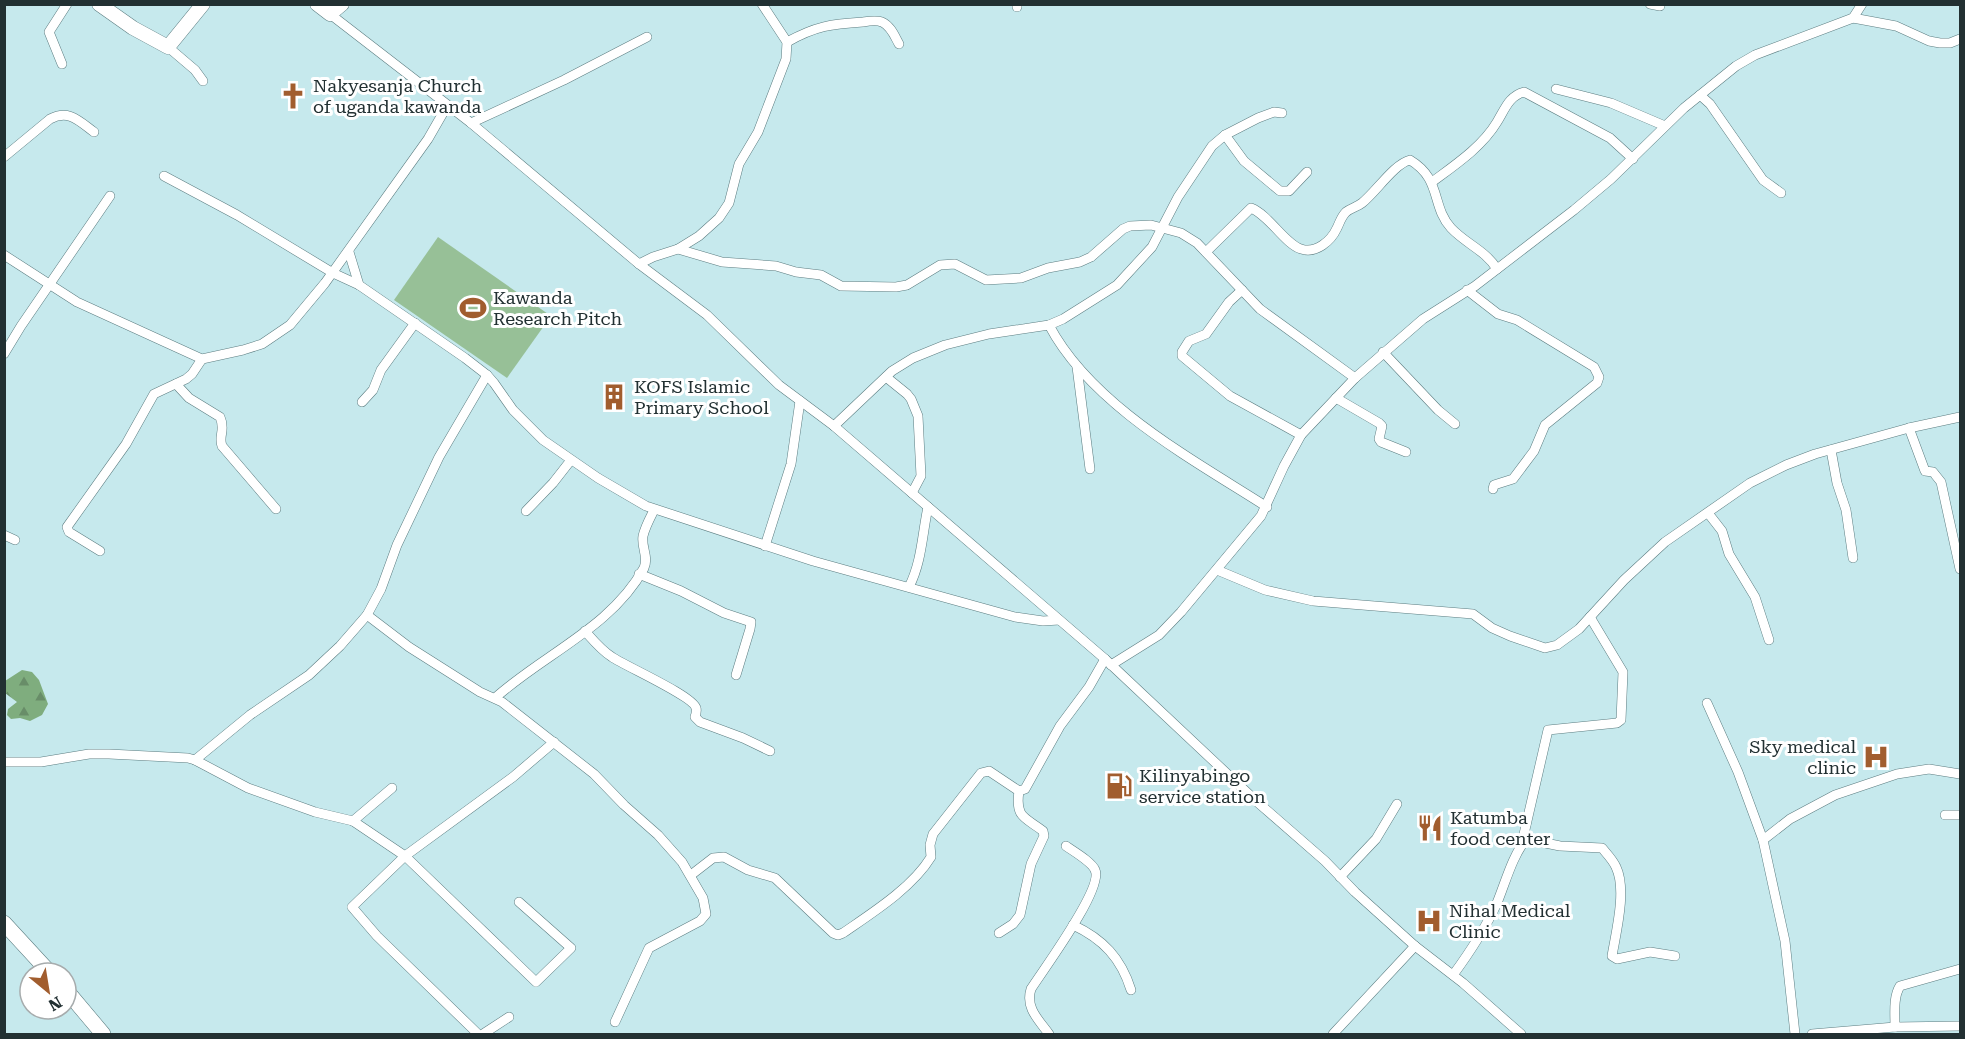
<svg xmlns="http://www.w3.org/2000/svg" width="1965" height="1039" viewBox="0 0 1965 1039" font-family="'Roboto Serif',serif">
<style>
.forest{fill:url(#forest-firs)}
.garden{fill:#97c097}
.lines{fill:none;stroke-linecap:round;stroke-linejoin:round}
.street-casing{stroke:#5c7d81;stroke-width:10}
.secondary-casing{stroke:#5c7d81;stroke-width:15}
.primary-casing{stroke:#5c7d81;stroke-width:16}
.street{stroke:#fff;stroke-width:9}
.secondary{stroke:#fff;stroke-width:14}
.primary{stroke:#fff;stroke-width:15}
.labels{text-anchor:middle;stroke-width:6;stroke-linejoin:round;paint-order:stroke}
.poi-label{font-size:18px;fill:#223032;stroke:#fff;text-anchor:start}
</style>
<defs>
<pattern id="forest-firs" width="22" height="20" patternUnits="userSpaceOnUse" patternTransform="scale(1.5)"><rect width="22" height="20" fill="#7fad7e"/><path d="M5 1l3.5 6h-7zM16 11l3.5 6h-7z" fill="#688d68"/></pattern>
</defs>
<rect width="100%" height="100%" fill="#c6e9ed"/>
<polygon class="forest" points="22,670 32,672 39,680 48,704 42,715 30,721 20,718 11,719 7,715 8,709 17,702 5,693 5,681"/>
<polygon class="garden" points="438,237 551,316 507,378 394,300"/>
<g class="lines">
<g class="street-casing">
<g id="street">
<polyline points="1650,4 1660,6"/>
<polyline points="1017,7 1017,4"/>
<polyline points="330,14 471,123 639,264 707,315 779,385 834,426 1105,659 1255,800 1325,861 1355,892 1415,946 1463,983 1521,1034"/>
<polyline points="1853,18 1862,4"/>
<path d="M787,42C816,26 831,24 863,22C869,21 877,20 882,22C891,26 895,37 899,44"/>
<polyline points="168,47 195,70 203,81"/>
<polyline points="62,64 49,32 67,4"/>
<polyline points="1556,89 1611,103 1665,126"/>
<polyline points="1700,95 1710,104 1763,180 1781,193"/>
<polyline points="471,123 564,80 647,37"/>
<polyline points="1225,135 1244,161 1280,191 1289,191 1307,172"/>
<path d="M4,157L50,119C69,109 79,121 94,132"/>
<polyline points="164,176 237,215 333,273 359,285 465,358 487,375 494,383 513,410 543,440 598,478 646,506 813,561 1015,617 1043,621 1059,620"/>
<path d="M1432,182C1455,165 1482,147 1497,122C1505,109 1509,96 1524,92L1610,138L1633,159"/>
<polyline points="678,249 722,262 776,266 796,272 821,275 841,286 896,287 907,285 940,265 955,264 986,280 1021,278 1048,268 1080,262 1091,257 1123,229 1130,226 1151,225 1181,233 1197,243 1260,309 1355,378"/>
<polyline points="349,252 359,285"/>
<path d="M1206,252L1251,208C1269,215 1285,244 1301,249C1316,254 1331,241 1337,228C1340,222 1341,217 1346,212C1351,208 1357,207 1362,203C1376,192 1394,164 1410,160C1442,179 1431,206 1451,228C1466,244 1485,250 1497,269"/>
<polyline points="4,255 77,302 202,359 243,350 262,344 290,325 325,283 428,139 447,106"/>
<polyline points="639,264 653,257 678,249 699,236 719,218 729,203 739,164 758,132 786,59 787,42 762,4"/>
<polyline points="1242,290 1229,302 1206,334 1189,341 1182,352 1182,356 1230,396 1301,435"/>
<polyline points="1467,290 1498,314 1517,320 1594,367 1599,377 1597,383 1545,425 1534,451 1513,479 1494,485 1493,489"/>
<path d="M1049,325C1091,405 1192,459 1267,507"/>
<polyline points="1383,352 1438,410 1455,424"/>
<polyline points="4,354 21,326 110,196"/>
<polyline points="1077,367 1090,469"/>
<polyline points="886,377 907,394 911,399 918,416 921,476 912,493"/>
<path d="M176,384L189,398L220,417C226,430 218,436 222,446L276,509"/>
<polyline points="1336,398 1379,423 1382,426 1379,439 1381,442 1406,452"/>
<polyline points="362,402 373,390 381,370 415,323"/>
<polyline points="834,426 892,371 913,358 945,345 989,334 1049,325 1063,319 1117,285 1152,247 1178,197 1212,146 1225,135 1258,118 1274,112 1282,113"/>
<polyline points="1909,428 1925,471 1933,472 1941,482 1960,569"/>
<polyline points="1831,450 1837,483 1846,510 1853,558"/>
<polyline points="526,511 553,483 571,460"/>
<polyline points="1708,513 1722,531 1729,554 1755,597 1769,640"/>
<polyline points="4,535 15,540"/>
<polyline points="765,546 791,464 800,401"/>
<polyline points="100,551 69,532 67,527 126,444 154,394 186,379 192,374 202,359"/>
<polyline points="1217,570 1265,590 1313,601 1473,614 1492,628 1510,636 1545,648 1557,645 1579,629 1624,580 1665,542 1750,483 1786,465 1815,454 1909,428 1960,417"/>
<polyline points="639,574 681,591 724,613 751,622 750,629 736,675"/>
<path d="M909,587C922,561 922,535 928,507"/>
<polyline points="367,615 409,647 480,692 502,702 594,774 624,805 658,835 682,862 703,898 706,914 700,921 649,948 615,1022"/>
<path d="M585,631C593,640 601,650 612,657C625,666 693,696 696,708C697,711 696,714 695,717L700,722L743,738L770,751"/>
<polyline points="1111,665 1159,635 1181,612 1261,516 1284,466 1301,435 1355,378 1423,319 1475,286 1574,210 1611,179 1684,108 1736,66 1755,55 1853,18 1896,26 1929,41 1940,43 1950,43 1960,39"/>
<path d="M495,698C544,654 612,627 644,568C649,557 641,547 643,536C645,527 650,518 654,510"/>
<polyline points="1707,703 1738,772 1763,840"/>
<polyline points="195,760 250,715 309,675 340,646 367,615 381,589 397,545 439,457 487,375"/>
<polyline points="4,762 41,762 89,754 109,754 188,758 195,760 248,788 315,812 353,821 392,788"/>
<polyline points="1945,815 1960,815"/>
<polyline points="353,821 405,856 536,982 571,948 519,902"/>
<path d="M1526,839L1560,846L1602,848C1607,854 1613,860 1616,867C1627,890 1616,932 1612,956L1617,959L1650,952L1675,956"/>
<path d="M691,875L713,858L724,857L748,870L775,878L833,933L838,935L843,933C872,913 912,888 931,857L930,845L933,834L981,773L989,771L1019,791L1025,789L1060,726L1089,687L1105,659"/>
<polyline points="1340,877 1376,839 1397,804"/>
<path d="M1073,925C1103,939 1121,958 1131,990"/>
<path d="M999,933L1013,924L1020,915L1031,864L1044,836L1043,831C1025,817 1015,818 1019,791"/>
<path d="M1453,975C1470,952 1485,929 1497,903C1506,881 1512,857 1526,839L1524,834L1548,730L1617,723L1621,720L1623,672L1590,617"/>
<path d="M1895,1027C1895,1014 1893,997 1900,986L1960,969"/>
<polyline points="478,1034 377,936 352,907 405,856 513,777 554,742"/>
<polyline points="483,1034 509,1017"/>
<path d="M1049,1034C1039,1020 1025,1008 1031,989C1043,970 1104,888 1095,870C1092,862 1073,851 1066,846"/>
<polyline points="1333,1034 1415,946"/>
<polyline points="1795,1034 1785,941 1763,840 1790,819 1835,795 1897,774 1929,769 1960,774"/>
<polyline points="1812,1034 1895,1027 1960,1026"/>
</g>
</g>
<g class="secondary-casing">
<g id="secondary">
<polyline points="99,4 133,28 168,47 203,4"/>
<polyline points="317,4 330,14 342,4"/>
</g>
</g>
<g class="primary-casing">
<g id="primary">
<polyline points="4,923 50,973"/>
<polyline points="66,990 103,1034"/>
</g>
</g>
<use href="#street" class="street"/>
<use href="#secondary" class="secondary"/>
<use href="#primary" class="primary"/>
</g>
<defs>
<g id="church-bare" transform="scale(2.07)"><path d="M-1.2-6h2.4v3.5h3.3v2.4h-3.3V6h-2.4V-.1h-3.3v-2.4h3.3Z" fill="#a15d2e" stroke="#fff" stroke-width="2.5" paint-order="stroke"/></g>
<g id="stadium-bare" transform="scale(2.07)"><path d="M0-5a6.5 5 0 1 0 0 10a6.5 5 0 1 0 0-10ZM-3.5-1.8h7v3.6h-7Z" fill="#a15d2e" stroke="#fff" stroke-width="2.5" paint-order="stroke"/></g>
<g id="building-bare" transform="scale(2.07)"><path d="M-4-6H4V6H1V3H-1V6H-4ZM-2.5-4.3h1.7v1.8h-1.7ZM.8-4.3h1.7v1.8H.8ZM-2.5-1h1.7V.8h-1.7ZM.8-1h1.7V.8H.8Z" fill="#a15d2e" stroke="#fff" stroke-width="2.5" paint-order="stroke"/></g>
<g id="hospital-bare" transform="scale(2.07)"><path d="M-5-5h3v3.5h4V-5h3V5h-3V1.5h-4V5h-3Z" fill="#a15d2e" stroke="#fff" stroke-width="2.5" paint-order="stroke"/></g>
<g id="fuel-bare" transform="scale(2.07)"><path d="M-5.5-6h7V0h2V4h1.3V-2.5L3-4.5l.8-.8L6-3V5H2.5V1h-1V6h-7ZM-4.2-4.7v3.2H.2V-4.7Z" fill="#a15d2e" stroke="#fff" stroke-width="2.5" paint-order="stroke"/></g>
<g id="restaurant-bare" transform="scale(2.07)"><path d="M-5-6h1v4h1v-4h1v4h1v-4h1v5L-1.5 .5V6h-2V.5L-5-1ZM5-6V6H3V1.5H1.5Q1.5-4 5-6Z" fill="#a15d2e" stroke="#fff" stroke-width="2.5" paint-order="stroke"/></g>
</defs>
<g fill-rule="evenodd">
<use href="#church-bare" x="293" y="96"/>
<use href="#stadium-bare" x="473" y="308"/>
<use href="#building-bare" x="614" y="397"/>
<use href="#hospital-bare" x="1876" y="757"/>
<use href="#fuel-bare" x="1119" y="786"/>
<use href="#restaurant-bare" x="1430" y="828"/>
<use href="#hospital-bare" x="1429" y="921"/>
</g>
<g class="labels">
<g class="poi-label">
<text x="313" y="92">Nakyesanja Church<tspan x="313" dy="21">of uganda kawanda</tspan></text>
<text x="493" y="304">Kawanda<tspan x="493" dy="21">Research Pitch</tspan></text>
<text x="634" y="393">KOFS Islamic<tspan x="634" dy="21">Primary School</tspan></text>
<text x="1856" y="753" text-anchor="end">Sky medical<tspan x="1856" dy="21">clinic</tspan></text>
<text x="1139" y="782">Kilinyabingo<tspan x="1139" dy="21">service station</tspan></text>
<text x="1450" y="824">Katumba<tspan x="1450" dy="21">food center</tspan></text>
<text x="1449" y="917">Nihal Medical<tspan x="1449" dy="21">Clinic</tspan></text>
</g>
</g>
<rect width="1965" height="1039" fill="none" stroke="#223032" stroke-width="12"/>
<g transform="translate(48 991) rotate(150)"><circle r="28" fill="#ffffff" stroke="#a7acad" stroke-width="1.5"/>
<path d="M0-4.5L10 22L0 15L-10 22Z" fill="#a15d2e"/>
<text y="-9" font-size="16" font-weight="bold" text-anchor="middle" fill="#223032">N</text>
</g>
</svg>
